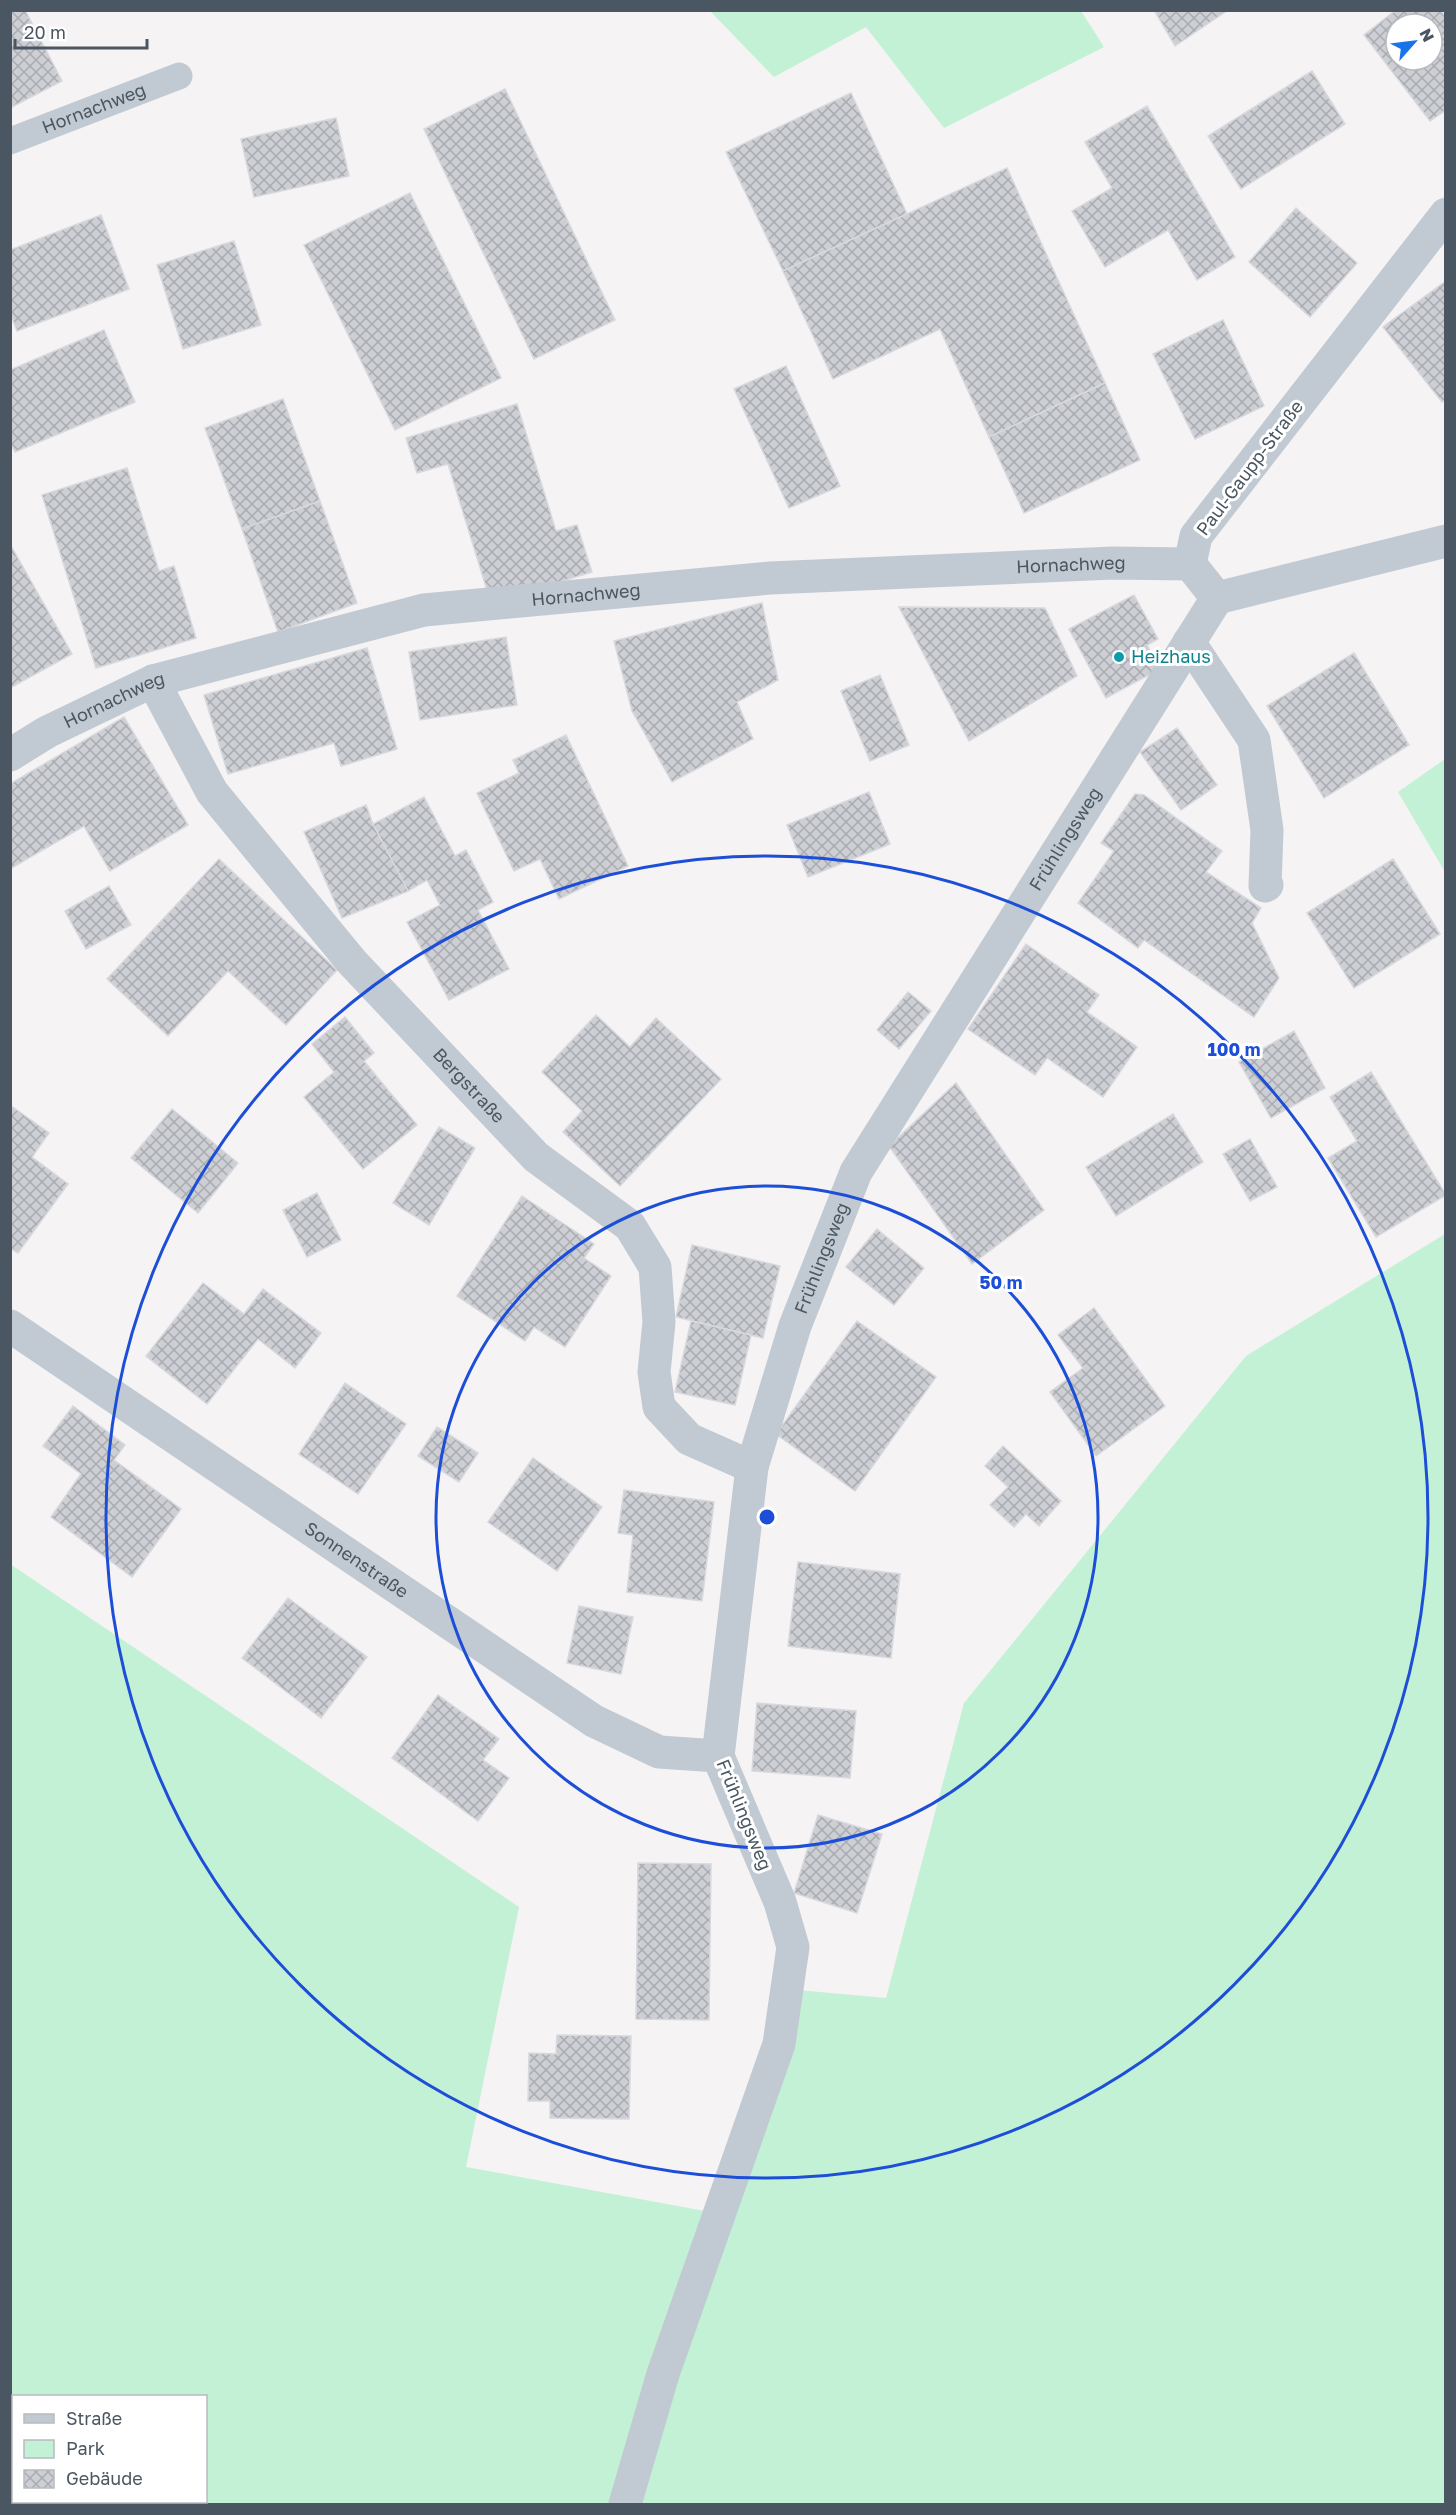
<svg xmlns="http://www.w3.org/2000/svg" width="1456" height="2515" viewBox="0 0 1456 2515" font-family="'Golos Text',sans-serif">
<style>
.green{fill:#c3f1d5;fill-rule:evenodd}
.building{fill:url(#building-cross-hatch);stroke:#d7d9de;stroke-width:1.5;fill-rule:evenodd}
.lines{fill:none;stroke-linecap:round;stroke-linejoin:round}
.service{stroke:#c1cad2;stroke-width:27}
.minor{stroke:#c1cad2;stroke-width:33}
.tertiary{stroke:#c1cad2;stroke-width:33}
.ring{fill:none;stroke:#1d4ed8;stroke-width:3}
.culture-dot{fill:#0f9aa8;stroke:#fff;stroke-width:2}
.labels{text-anchor:middle;stroke-width:6;stroke-linejoin:round;paint-order:stroke}
.street-label{font-size:18px;fill:#4a5661;stroke:#fff}
.culture-label{font-size:18px;fill:#0d838f;stroke:#fff;text-anchor:start}
.centre{fill:#1d4ed8;stroke:#fff;stroke-width:3}
.ring-label{font-size:18px;text-anchor:middle;font-weight:bold;fill:#1d4ed8;stroke:#fff;stroke-width:6;stroke-linejoin:round;paint-order:stroke}
</style>
<defs>
<pattern id="building-cross-hatch" width="8" height="8" patternUnits="userSpaceOnUse" patternTransform="scale(1.5)"><rect width="8" height="8" fill="#cdcfd5"/><path d="M0 0l8 8M0 8l8-8" fill="none" stroke="#a8abb0"/></pattern>
</defs>
<rect width="100%" height="100%" fill="#f5f3f3"/>
<g class="green">
<polygon points="710,11 1081,11 1104,47 944,128 866,27 774,77"/>
<polygon points="1445,759 1445,872 1398,792"/>
<path d="M1445,1234V2504H11L10,1564L519,1907L466,2167L721,2214L798,1990L886,1998L964,1703L1246,1356ZM14,2396H206V2502H14Z"/>
</g>
<g class="building">
<polygon points="10,10 25,10 62,81 10,108"/>
<polygon points="1154,10 1228,10 1175,46"/>
<path d="M1396,10H1440L1446,17V110L1430,121L1364,35ZM1396,24H1432V60H1396Z"/>
<polygon points="1312,71 1345,124 1241,189 1208,136"/>
<polygon points="505,89 615,320 534,359 424,129"/>
<polygon points="851,93 907,214 783,271 726,152"/>
<polygon points="1147,106 1235,257 1197,280 1168,230 1105,267 1072,211 1112,188 1085,142"/>
<polygon points="336,118 349,176 254,197 241,139"/>
<polygon points="1007,168 1105,383 989,437 940,329 833,379 783,271"/>
<polygon points="410,193 501,378 395,430 304,245"/>
<polygon points="1296,208 1357,263 1310,317 1249,262"/>
<polygon points="101,215 129,289 17,331 10,313 10,250"/>
<polygon points="234,241 261,325 183,349 157,265"/>
<polygon points="1446,281 1446,400 1442,402 1383,327"/>
<polygon points="1223,320 1264,406 1195,439 1153,354"/>
<polygon points="104,330 135,402 15,452 10,442 10,370"/>
<polygon points="786,366 840,486 789,508 734,389"/>
<polygon points="1105,383 1140,460 1024,513 989,437"/>
<polygon points="283,399 320,501 242,529 205,428"/>
<polygon points="517,404 556,531 577,525 592,572 491,603 448,464 417,473 406,438"/>
<polygon points="127,468 159,571 174,566 196,638 96,668 42,495"/>
<polygon points="320,501 357,603 278,632 242,529"/>
<polygon points="10,544 72,654 10,688"/>
<polygon points="1134,595 1158,639 1147,645 1160,669 1106,698 1069,629"/>
<polygon points="762,603 778,680 737,702 753,739 672,782 632,711 614,641"/>
<polygon points="899,607 1045,608 1077,676 969,741"/>
<polygon points="506,637 517,705 420,720 409,652"/>
<polygon points="367,648 397,749 341,766 334,743 228,774 204,695"/>
<polygon points="1354,653 1409,745 1324,798 1267,706"/>
<polygon points="880,675 909,745 870,761 841,691"/>
<polygon points="124,717 188,825 110,871 84,826 10,869 10,784"/>
<polygon points="1177,728 1217,785 1181,810 1140,752"/>
<polygon points="566,735 628,866 559,899 540,859 514,871 477,793 519,773 513,760"/>
<polygon points="869,792 890,844 808,877 787,825"/>
<polygon points="1135,794 1144,795 1222,851 1206,872 1261,908 1252,923 1279,978 1254,1017 1144,940 1138,948 1078,903 1114,851 1101,843"/>
<polygon points="424,797 455,856 466,850 493,902 478,910 509,969 449,1000 407,922 440,905 427,880 408,891 373,824"/>
<polygon points="366,805 373,824 408,891 342,918 304,832"/>
<polygon points="219,859 337,970 286,1025 228,971 168,1036 107,979"/>
<polygon points="1393,859 1440,934 1354,988 1307,913"/>
<polygon points="109,886 131,925 86,949 65,911"/>
<polygon points="1026,944 1099,995 1087,1012 1137,1047 1103,1097 1047,1058 1035,1075 968,1029"/>
<polygon points="908,992 931,1011 899,1049 877,1030"/>
<polygon points="596,1015 630,1047 656,1018 721,1079 620,1186 563,1132 582,1111 542,1072"/>
<polygon points="345,1017 374,1053 364,1061 417,1125 363,1169 304,1097 334,1072 312,1044"/>
<polygon points="1294,1031 1325,1088 1271,1118 1239,1062"/>
<polygon points="1371,1072 1446,1195 1376,1237 1328,1158 1357,1141 1330,1097"/>
<polygon points="956,1083 1044,1210 972,1264 889,1146"/>
<polygon points="10,1105 49,1133 32,1157 68,1184 18,1253 10,1248"/>
<polygon points="172,1109 238,1163 198,1213 131,1158"/>
<polygon points="1173,1114 1203,1162 1116,1216 1086,1167"/>
<polygon points="439,1127 475,1148 429,1225 393,1203"/>
<polygon points="1250,1139 1277,1187 1250,1201 1223,1154"/>
<polygon points="317,1193 341,1240 307,1257 283,1210"/>
<polygon points="522,1196 594,1244 584,1258 611,1276 565,1347 534,1327 525,1341 457,1296"/>
<polygon points="877,1229 924,1268 894,1305 846,1267"/>
<polygon points="692,1245 780,1266 763,1338 676,1317"/>
<polygon points="203,1283 244,1314 263,1289 321,1333 295,1368 258,1339 207,1404 146,1356"/>
<polygon points="1094,1308 1165,1406 1096,1456 1050,1392 1083,1368 1058,1335"/>
<polygon points="691,1321 751,1335 735,1405 675,1392"/>
<polygon points="857,1321 936,1377 855,1491 776,1434"/>
<polygon points="345,1383 406,1424 358,1494 299,1454"/>
<polygon points="73,1406 125,1445 114,1460 181,1509 132,1577 51,1517 81,1474 43,1446"/>
<polygon points="437,1427 478,1453 459,1482 418,1456"/>
<polygon points="1003,1446 1061,1501 1039,1526 1026,1514 1014,1527 990,1505 1008,1487 985,1466"/>
<polygon points="533,1458 602,1507 557,1571 488,1522"/>
<polygon points="624,1490 714,1502 702,1601 627,1592 633,1535 618,1533"/>
<polygon points="798,1562 900,1574 891,1658 788,1646"/>
<polygon points="288,1598 367,1657 321,1718 242,1658"/>
<polygon points="579,1606 633,1617 621,1674 567,1663"/>
<polygon points="438,1695 499,1739 483,1760 509,1778 478,1821 392,1758"/>
<polygon points="757,1703 856,1711 850,1778 752,1771"/>
<polygon points="818,1815 882,1834 857,1913 794,1893"/>
<polygon points="638,1863 711,1864 709,2020 636,2019"/>
<polygon points="557,2035 631,2036 629,2119 550,2118 550,2101 528,2101 529,2053 556,2054"/>
</g>
<g class="lines">
<path class="service" id="s1" d="M10,141L179,76"/>
<g class="minor">
<polyline points="1189,642 1254,740 1267,830 1265,886 1267,885"/>
<path id="s2" d="M153,681L212,792L352,962L536,1157L630,1226L655,1267L659,1322L654,1372L659,1407L689,1439L752,1467"/>
<path id="s3" d="M10,755L47,732L153,681L424,610L770,578L1113,563L1190,564"/>
<path id="s4" d="M10,1326L594,1721L659,1752L718,1756"/>
<path id="s5" d="M625,2504L663,2374L779,2044L793,1947L780,1902L718,1756L752,1467L795,1326L856,1172L1217,598"/>
</g>
<polyline class="tertiary" points="1446,214 1196,536 1190,564 1217,598 1446,541"/>
</g>
<g class="ring">
<circle cx="767" cy="1517" r="331"/>
<circle cx="767" cy="1517" r="661"/>
</g>
<circle class="culture-dot" cx="1119" cy="657" r="6"/>
<g class="labels">
<g class="street-label">
<text dy="6" stroke="none"><textPath href="#s1" startOffset="90">Hornachweg</textPath></text>
<text transform="translate(1250 468) rotate(-53)" y="6">Paul-Gaupp-Straße</text>
<text dy="6" stroke="none"><textPath href="#s3" startOffset="1090">Hornachweg</textPath></text>
<text dy="6" stroke="none"><textPath href="#s3" startOffset="604">Hornachweg</textPath></text>
<text dy="6" stroke="none"><textPath href="#s3" startOffset="118">Hornachweg</textPath></text>
<text dy="6" stroke="none"><textPath href="#s5" startOffset="1786">Frühlingsweg</textPath></text>
<text dy="6" stroke="none"><textPath href="#s2" startOffset="516">Bergstraße</textPath></text>
<text dy="6" stroke="none"><textPath href="#s5" startOffset="1300">Frühlingsweg</textPath></text>
<text dy="6" stroke="none"><textPath href="#s4" startOffset="418">Sonnenstraße</textPath></text>
<text transform="translate(744 1815) rotate(68)" y="6">Frühlingsweg</text>
</g>
<g class="culture-label">
<text x="1131" y="663">Heizhaus</text>
</g>
</g>
<circle cx="767" cy="1517" r="9" class="centre"/>
<g class="ring-label">
<text x="1234" y="1056">100 m</text>
<text x="1001" y="1289">50 m</text>
</g>
<rect width="1456" height="2515" fill="none" stroke="#4a5661" stroke-width="24"/>
<rect x="12" y="2395" width="195" height="108" fill="#ffffff" stroke="#b7bbc0" stroke-width="1.5"/>
<rect x="24" y="2414" width="30" height="9" fill="#c1cad2" stroke="#b7bbc0" stroke-width="1.5"/>
<text x="66" y="2425" font-size="18" fill="#4a5661">Straße</text>
<rect x="24" y="2440" width="30" height="18" fill="#c3f1d5" stroke="#b7bbc0" stroke-width="1.5"/>
<text x="66" y="2455" font-size="18" fill="#4a5661">Park</text>
<rect x="24" y="2470" width="30" height="18" fill="url(#building-cross-hatch)" stroke="#b7bbc0" stroke-width="1.5"/>
<text x="66" y="2485" font-size="18" fill="#4a5661">Gebäude</text>
<g transform="translate(1414 42) rotate(62)"><circle r="28" fill="#ffffff" stroke="#b7bbc0" stroke-width="1.5"/>
<path d="M0-4.5L10 22L0 15L-10 22Z" fill="#1a73e8"/>
<text y="-9" font-size="16" font-weight="bold" text-anchor="middle" fill="#4a5661">N</text>
</g>
<path d="M15 39v9h132v-9" fill="none" stroke="#4a5661" stroke-width="3"/>
<text x="24" y="39" font-size="18" fill="#4a5661" stroke="#ffffff" stroke-width="4.5" paint-order="stroke">20 m</text>
</svg>
